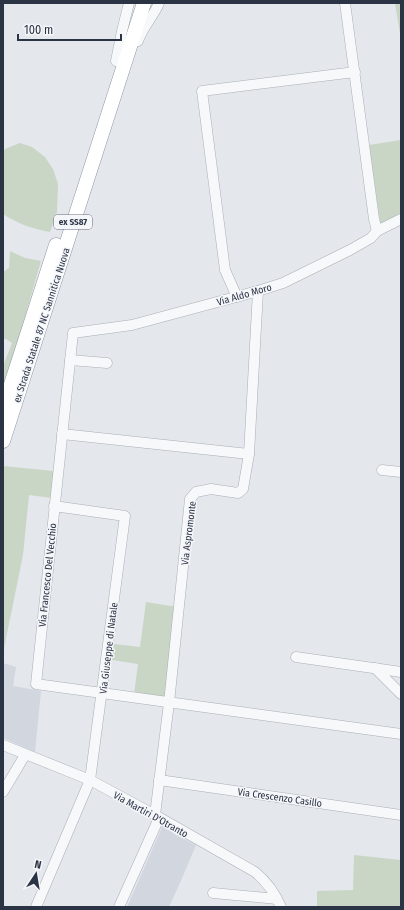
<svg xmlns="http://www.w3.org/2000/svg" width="404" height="910" viewBox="0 0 404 910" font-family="'Fira Sans Condensed',sans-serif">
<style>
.built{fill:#d2d6de}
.green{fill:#c9d6c5}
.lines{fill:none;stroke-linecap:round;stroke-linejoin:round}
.minor-casing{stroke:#a9aeb7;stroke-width:11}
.highway-casing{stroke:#8b94a3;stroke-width:15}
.minor{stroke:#f7f8fa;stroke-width:10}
.highway{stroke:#fff;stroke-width:14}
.labels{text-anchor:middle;stroke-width:3;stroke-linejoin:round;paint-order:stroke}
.shield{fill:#f4f6f9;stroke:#676e7b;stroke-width:1}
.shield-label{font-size:9px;font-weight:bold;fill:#2b3445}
.street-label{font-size:10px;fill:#2b3445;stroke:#f4f6f9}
</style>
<rect width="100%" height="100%" fill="#e4e7ec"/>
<g class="built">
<polygon points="3,663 16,667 13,686 41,691 35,752 3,738"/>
<polygon points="163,825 176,835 196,845 183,876 169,907 127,907"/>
</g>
<g class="green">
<polygon points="395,3 401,3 401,40"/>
<polygon points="401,140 401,216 383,225 380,222 369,145"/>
<path d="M20,143L32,147L45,157L53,169L58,184L57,212L50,232C33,229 18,224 3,214V152L5,149Z"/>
<polygon points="10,251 25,258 41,261 24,320 23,330 3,392 3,366 12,343 6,339 3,339 3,272 9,268"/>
<polygon points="3,466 54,471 52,498 29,495 23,555 3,653"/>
<polygon points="146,602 177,607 166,699 134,694 138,664 112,660 114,644 140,647"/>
<polygon points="354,855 401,860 401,907 317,907 317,891 353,890"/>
</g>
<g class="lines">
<g class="minor-casing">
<g id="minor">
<polyline points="345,3 374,219 377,231"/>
<path d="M138,41C143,26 154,16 159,3"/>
<polyline points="116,61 122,31 129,3"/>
<polyline points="401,219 377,231 371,238 350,250 283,283 258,291 132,325 73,333 36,684 401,734"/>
<polyline points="237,297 225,270 202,91 355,72"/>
<polyline points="70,360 107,363"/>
<polyline points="62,434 249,454"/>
<polyline points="382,470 401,472"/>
<polyline points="296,657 401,672"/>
<polyline points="375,668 401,694"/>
<path d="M3,745L90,780L155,815L255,872C266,881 275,893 281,907"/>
<polyline points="159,780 401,815"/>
<polyline points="3,792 25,755"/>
<polyline points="155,815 169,703 190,499 196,492 211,489 238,493 243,489 249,454 258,291"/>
<polyline points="213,893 277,899"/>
<polyline points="36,907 90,780 125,516 54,506"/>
<polyline points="119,907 159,818"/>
</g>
</g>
<g class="highway-casing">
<g id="highway">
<polyline points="3,409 56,245"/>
<polyline points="3,441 144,3"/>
</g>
</g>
<use href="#minor" class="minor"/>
<use href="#highway" class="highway"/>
</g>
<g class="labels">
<rect class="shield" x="54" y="215" width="38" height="14" rx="3"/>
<g class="shield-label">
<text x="73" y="225">ex SS87</text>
</g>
<g class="street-label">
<text transform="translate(244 294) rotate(-16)" y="4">Via Aldo Moro</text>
<text transform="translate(41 325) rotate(-72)" y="4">ex Strada Statale 87 NC Sannitica Nuova</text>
<text transform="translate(188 533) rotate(-83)" y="4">Via Aspromonte</text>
<text transform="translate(47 575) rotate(-84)" y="4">Via Francesco Del Vecchio</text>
<text transform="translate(108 648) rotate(-83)" y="4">Via Giuseppe di Natale</text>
<text transform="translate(280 797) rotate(8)" y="4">Via Crescenzo Casillo</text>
<text transform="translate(151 814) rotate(29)" y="4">Via Martiri D'Otranto</text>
</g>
</g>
<rect width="404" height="910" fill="none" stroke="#2b3445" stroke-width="8"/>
<g transform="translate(36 874) rotate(12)" stroke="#f4f6f9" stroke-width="3" paint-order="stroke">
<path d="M0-3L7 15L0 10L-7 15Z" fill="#2b3445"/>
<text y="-6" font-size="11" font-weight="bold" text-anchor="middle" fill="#2b3445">N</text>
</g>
<path d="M18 34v6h103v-6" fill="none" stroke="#2b3445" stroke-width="2"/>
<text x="24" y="34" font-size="12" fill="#2b3445" stroke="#f4f6f9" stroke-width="3" paint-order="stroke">100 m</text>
</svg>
